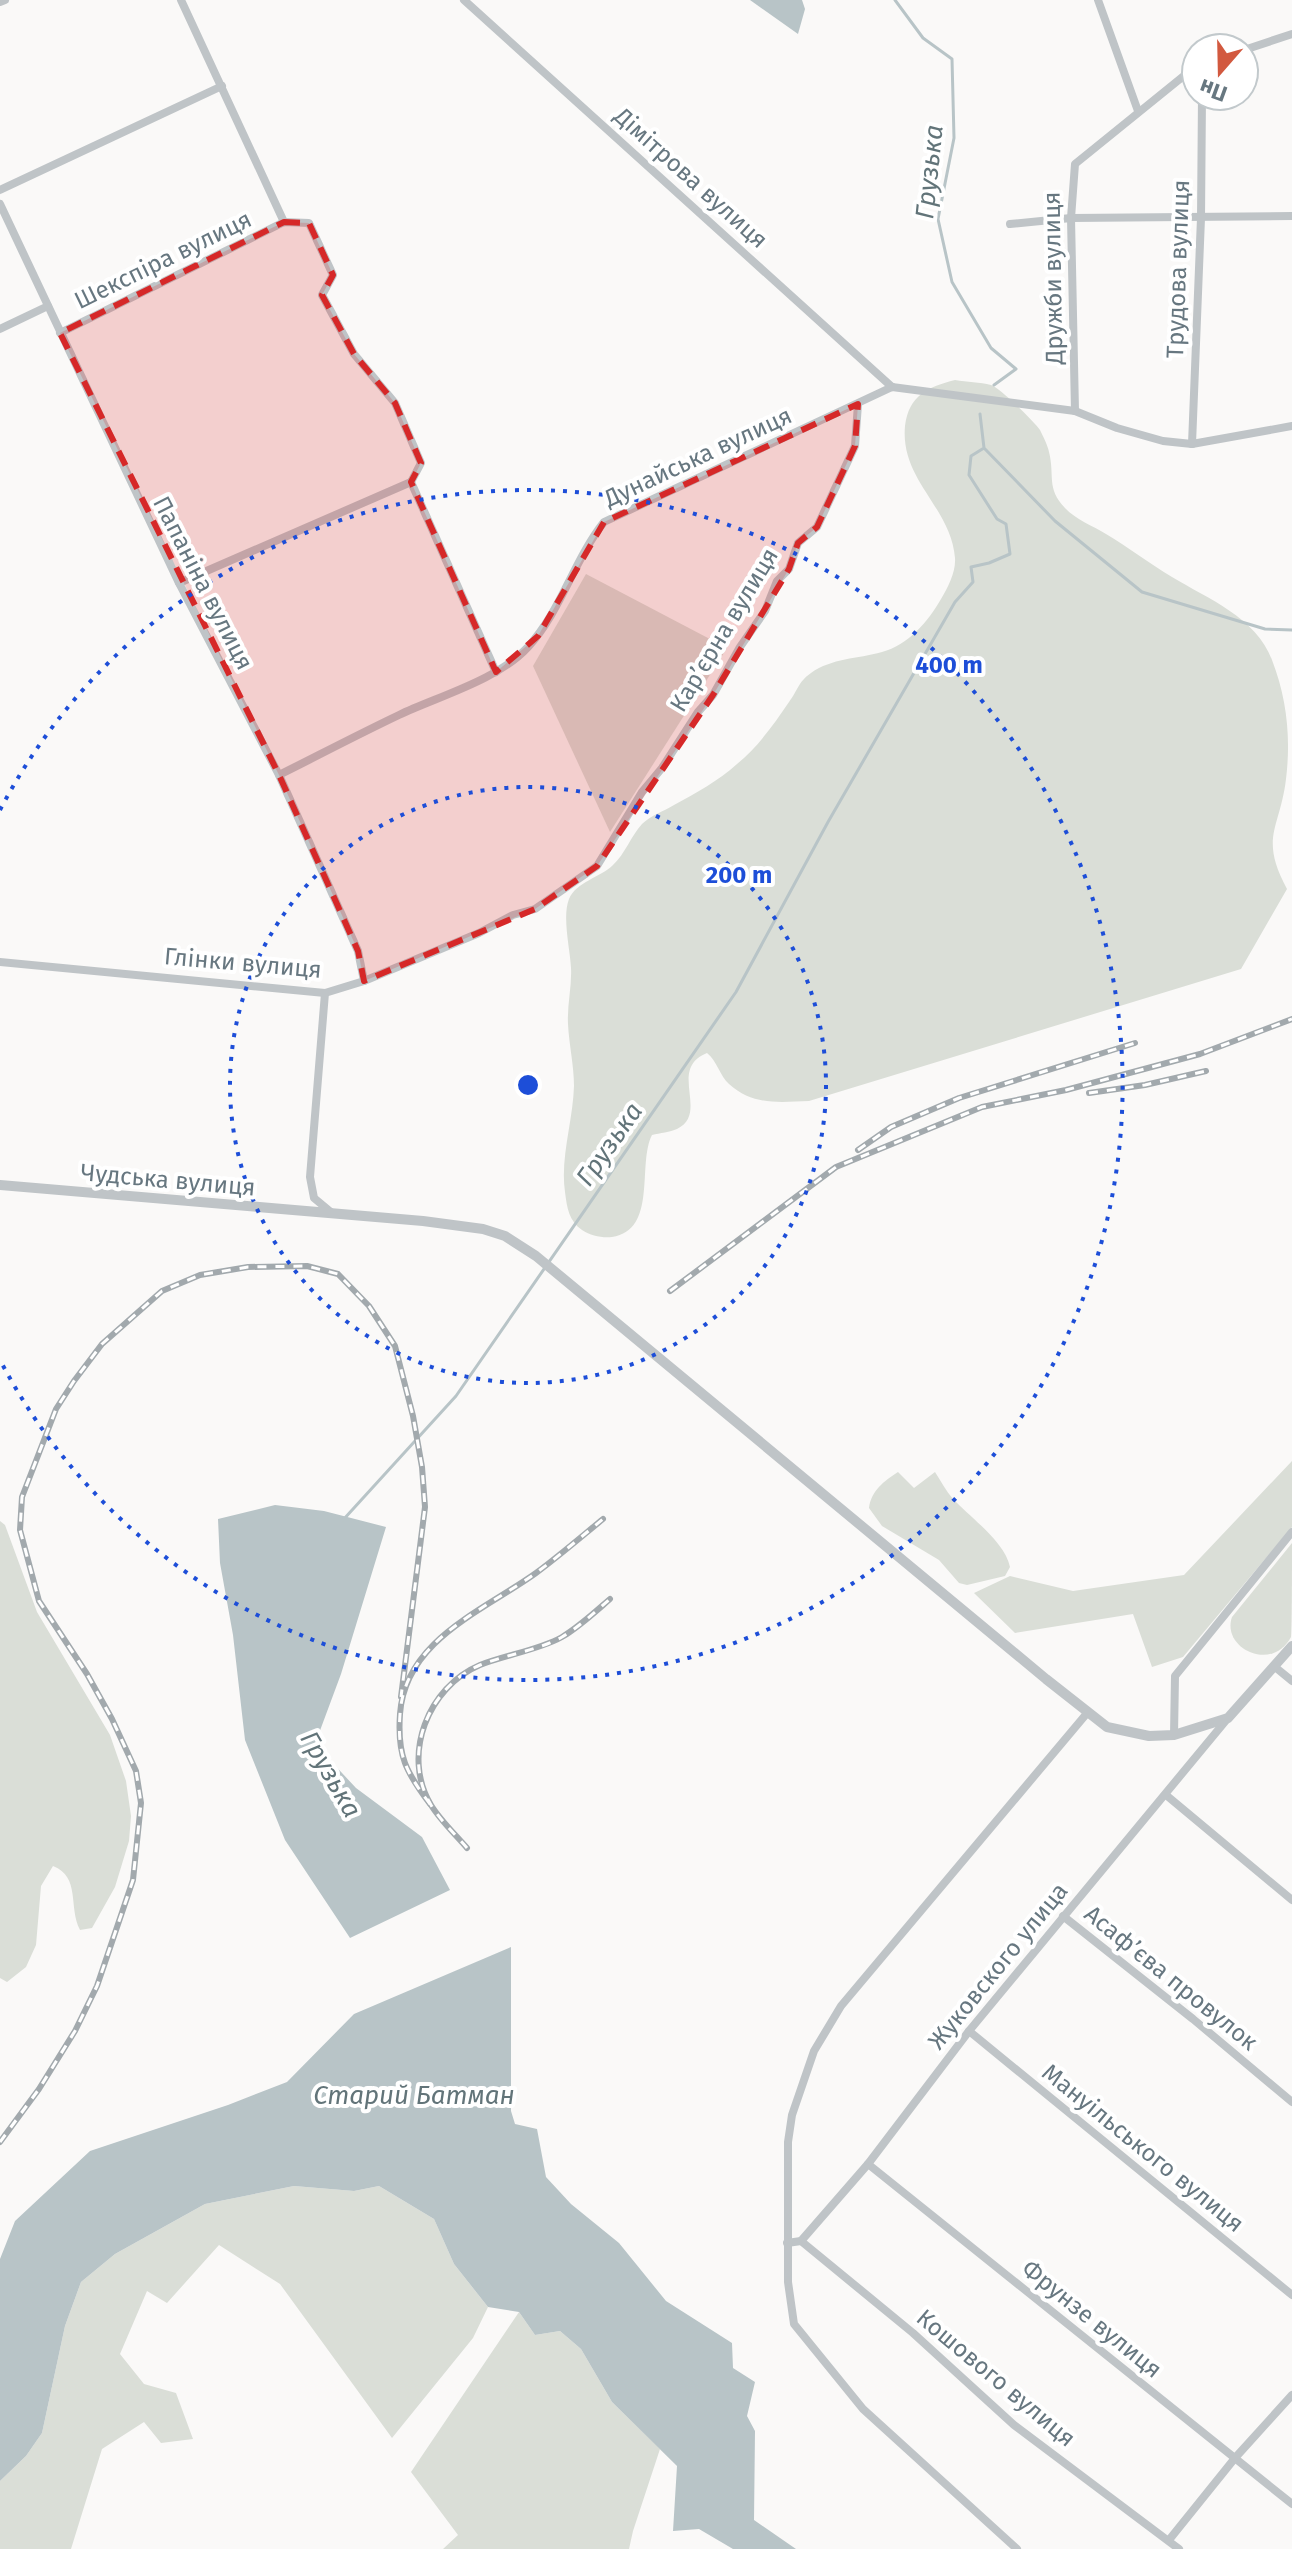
<svg xmlns="http://www.w3.org/2000/svg" width="1292" height="2549" viewBox="0 0 1292 2549" font-family="'Fira Sans',sans-serif">
<style>
.green{fill:#daded7}
.water{fill:#b8c4c7}
.lines{fill:none;stroke-linecap:round;stroke-linejoin:round}
.stream{stroke:#b8c4c7;stroke-width:3}
.minor{stroke:#bfc4c7;stroke-width:8}
.tertiary{stroke:#bfc4c7;stroke-width:10}
.rail-casing{stroke:#a2a9ad;stroke-width:6}
.rail{stroke:#fff;stroke-width:3;stroke-dasharray:9;stroke-linecap:butt}
.marked{fill:#d62828;fill-opacity:0.2;stroke:#d62828;stroke-width:6;stroke-dasharray:16 10;stroke-linejoin:round}
.ring{fill:none;stroke:#1d4ed8;stroke-width:4;stroke-dasharray:4 8}
.labels{text-anchor:middle;stroke-width:8;stroke-linejoin:round;paint-order:stroke}
.street-label{font-size:24px;fill:#677780;stroke:#fff}
.water-label{font-size:26px;font-style:italic;fill:#627479;stroke:#fff}
.centre{fill:#1d4ed8;stroke:#fff;stroke-width:4}
.ring-label{font-size:24px;text-anchor:middle;font-weight:bold;fill:#1d4ed8;stroke:#fff;stroke-width:8;stroke-linejoin:round;paint-order:stroke}
</style>
<rect width="100%" height="100%" fill="#faf9f8"/>
<g class="green">
<path d="M955,380C967,382 980,382 991,385C1000,388 1034,421 1040,430C1043,436 1048,446 1049,452C1055,476 1046,488 1065,508C1075,519 1093,526 1106,534C1128,547 1149,563 1172,577C1208,599 1256,617 1272,660C1287,699 1291,738 1286,779C1280,829 1259,837 1287,889L1241,969L809,1101C780,1102 753,1106 729,1084C720,1076 717,1061 707,1053C667,1069 710,1113 677,1129C670,1132 660,1133 652,1135C637,1164 658,1230 612,1237C602,1238 591,1236 582,1230C569,1221 567,1208 565,1192C560,1158 573,1121 574,1086C574,1065 569,1045 568,1024C567,1005 572,986 571,968C570,948 562,917 569,899C576,882 601,877 613,865C625,854 631,836 642,824C650,816 664,811 674,805C696,793 718,781 737,764C758,747 774,724 789,702C798,690 798,682 811,673C832,658 857,659 882,652C908,645 928,622 941,599C948,587 956,572 955,558C951,507 900,480 905,426C909,395 928,387 955,380Z"/>
<polygon points="586,574 727,648 610,832 533,666"/>
<polygon points="1292,1461 1292,1527 1183,1657 1152,1667 1133,1614 1015,1633 974,1593 1010,1576 1073,1591 1184,1575"/>
<path d="M898,1472L914,1488L935,1472C941,1481 946,1491 953,1499C971,1518 1005,1542 1010,1567L1005,1576L967,1585L959,1583L939,1560L882,1526L869,1508C871,1491 884,1481 898,1472Z"/>
<path d="M0,1521L5,1525L37,1612L110,1735L126,1781L131,1816L129,1841L115,1887L92,1928L80,1930C68,1907 81,1877 53,1866L41,1886L36,1945L26,1967L7,1982L0,1978Z"/>
<path d="M1292,1543C1292,1560 1292,1626 1291,1637C1272,1673 1221,1648 1232,1617Z"/>
<polygon points="294,2186 354,2191 379,2186 434,2219 454,2264 488,2307 473,2338 392,2438 280,2284 219,2245 167,2303 147,2291 120,2354 144,2384 176,2393 193,2439 161,2443 144,2422 102,2449 71,2549 0,2549 0,2481 26,2456 42,2433 65,2326 81,2282 115,2254 205,2204"/>
<polygon points="519,2312 535,2335 560,2331 581,2349 612,2402 660,2449 633,2531 629,2549 443,2549 458,2535 411,2472"/>
</g>
<g class="water">
<polygon points="750,0 802,0 805,9 798,34"/>
<polygon points="275,1505 324,1511 386,1527 341,1674 315,1744 356,1788 422,1837 450,1890 350,1938 285,1840 245,1740 233,1635 220,1563 218,1519"/>
<polygon points="511,1947 511,2111 515,2124 537,2129 546,2177 571,2204 619,2243 666,2301 732,2343 733,2368 755,2382 747,2416 755,2431 754,2520 796,2549 733,2549 699,2529 673,2531 677,2466 612,2402 581,2349 560,2331 535,2335 519,2312 488,2307 454,2264 434,2219 379,2186 354,2191 294,2186 205,2204 115,2254 81,2282 65,2326 42,2433 26,2456 0,2481 0,2259 15,2221 90,2151 228,2105 287,2082 354,2014"/>
</g>
<g class="lines">
<g class="stream">
<polyline points="895,0 923,38 952,59 954,138 938,219 952,282 991,348 1016,369 994,385"/>
<polyline points="985,449 1055,521 1142,592 1265,629 1292,630"/>
<polyline points="343,1520 456,1396 736,992 828,822 955,602 973,582 971,567 989,563 1010,554 1006,524 997,519 969,475 971,456 984,448 980,414"/>
</g>
<g class="minor">
<polyline points="181,0 284,222"/>
<polyline points="464,0 892,387"/>
<polyline points="1098,0 1138,111"/>
<polyline points="0,2 5,0"/>
<polyline points="1244,50 1292,34"/>
<polyline points="0,190 222,86"/>
<polyline points="0,204 179,583 279,775 358,951 364,981"/>
<polyline points="1010,224 1071,218 1292,216"/>
<polyline points="0,329 48,306"/>
<polyline points="60,333 284,222 309,223 333,275 322,295 354,354 395,403 421,463 411,482"/>
<polyline points="892,387 1075,411 1117,428 1163,441 1192,444 1292,426"/>
<polyline points="1075,411 1071,218 1075,164 1196,66"/>
<polyline points="1192,444 1201,218 1202,96"/>
<polyline points="411,482 496,672"/>
<polyline points="179,583 411,482"/>
<path d="M279,775C319,755 359,734 399,715C439,696 498,680 528,647C561,611 574,560 604,522L892,387"/>
<polyline points="0,962 325,993 364,981 479,933 513,915 535,909 597,866 642,792 662,768 698,712 713,695 740,647 765,611 777,581 789,569 798,543 817,527 855,446 858,404"/>
<polyline points="325,993 310,1177 314,1198 332,1213"/>
<polyline points="1275,1667 1292,1681"/>
<polyline points="1174,1735 1175,1676 1292,1532"/>
<polyline points="1166,1795 1292,1900"/>
<polyline points="1063,1916 1193,2019 1292,2102"/>
<polyline points="969,2031 1292,2295"/>
<polyline points="868,2164 1292,2504"/>
<polyline points="801,2241 868,2164 969,2031 1228,1718"/>
<polyline points="787,2243 801,2241 913,2333 1014,2425 1179,2549"/>
<polyline points="1169,2540 1235,2458 1292,2395"/>
<polyline points="1017,2549 863,2409 794,2324 788,2282 788,2142 792,2115 814,2051 841,2006 1088,1712"/>
</g>
<polyline class="tertiary" points="0,1185 423,1221 483,1229 505,1236 536,1256 1046,1679 1107,1727 1149,1736 1174,1735 1228,1718 1292,1646"/>
<g class="rail-casing">
<g id="rail">
<polyline points="1089,1093 1145,1085 1206,1071"/>
<polyline points="858,1150 891,1127 959,1098 1135,1043"/>
<polyline points="670,1291 836,1167 982,1107 1066,1090 1200,1054 1292,1019"/>
<path d="M430,1804C406,1772 397,1756 400,1714C405,1640 483,1611 536,1573C559,1556 581,1537 603,1519"/>
<path d="M467,1848C455,1834 440,1820 431,1805C401,1755 428,1687 480,1665C505,1655 539,1650 562,1637C579,1627 595,1612 610,1599"/>
<polyline points="0,2142 39,2089 75,2031 97,1986 133,1880 141,1803 136,1771 112,1719 87,1674 39,1601 20,1530 22,1497 56,1409 74,1381 102,1344 162,1291 200,1275 248,1267 307,1266 338,1274 369,1306 395,1346 413,1416 422,1467 425,1507 401,1697"/>
</g>
</g>
<use href="#rail" class="rail"/>
</g>
<path class="marked" d="M284,222L309,223L333,275L322,295L354,354L395,403L421,463L411,482L496,672L538,636L604,522L858,404L855,446L817,527L798,543L789,569L713,695L597,866L535,909L364,981L358,951L279,775L60,333Z"/>
<g class="ring">
<circle cx="528" cy="1085" r="298"/>
<path d="M0 810A595 595 0 1 1 0 1360"/>
</g>
<g class="labels">
<g class="street-label">
<text transform="translate(691 178) rotate(42)" y="8">Дімітрова вулиця</text>
<text transform="translate(163 260) rotate(-26)" y="8">Шекспіра вулиця</text>
<text transform="translate(1178 269) rotate(-88)" y="8">Трудова вулиця</text>
<text transform="translate(1053 278) rotate(-91)" y="8">Дружби вулиця</text>
<text transform="translate(698 457) rotate(-25)" y="8">Дунайська вулиця</text>
<text transform="translate(203 583) rotate(63)" y="8">Папаніна вулиця</text>
<text transform="translate(724 630) rotate(-59)" y="8">Кар’єрна вулиця</text>
<text transform="translate(243 963) rotate(5)" y="8">Глінки вулиця</text>
<text transform="translate(168 1180) rotate(5)" y="8">Чудська вулиця</text>
<text transform="translate(998 1966) rotate(-51)" y="8">Жуковского улица</text>
<text transform="translate(1171 1978) rotate(39)" y="8">Асаф’єва провулок</text>
<text transform="translate(1143 2148) rotate(39)" y="8">Мануільського вулиця</text>
<text transform="translate(1092 2319) rotate(39)" y="8">Фрунзе вулиця</text>
<text transform="translate(996 2378) rotate(40)" y="8">Кошового вулиця</text>
</g>
<g class="water-label">
<text transform="translate(929 172) rotate(-84)" y="9">Грузька</text>
<text transform="translate(609 1144) rotate(-55)" y="9">Грузька</text>
<text transform="translate(331 1774) rotate(60)" y="9">Грузька</text>
<text x="414" y="2104">Старий Батман</text>
</g>
</g>
<circle cx="528" cy="1085" r="12" class="centre"/>
<g class="ring-label">
<text x="949" y="673">400 m</text>
<text x="739" y="883">200 m</text>
</g>
<g transform="translate(1220 72) rotate(200)"><circle r="38" fill="#ffffff" stroke="#c2c9cc" stroke-width="2"/>
<path d="M0-6L14 30L0 20L-14 30Z" fill="#d2593f"/>
<text y="-12" font-size="22" font-weight="bold" text-anchor="middle" fill="#677780">Пн</text>
</g>
</svg>
